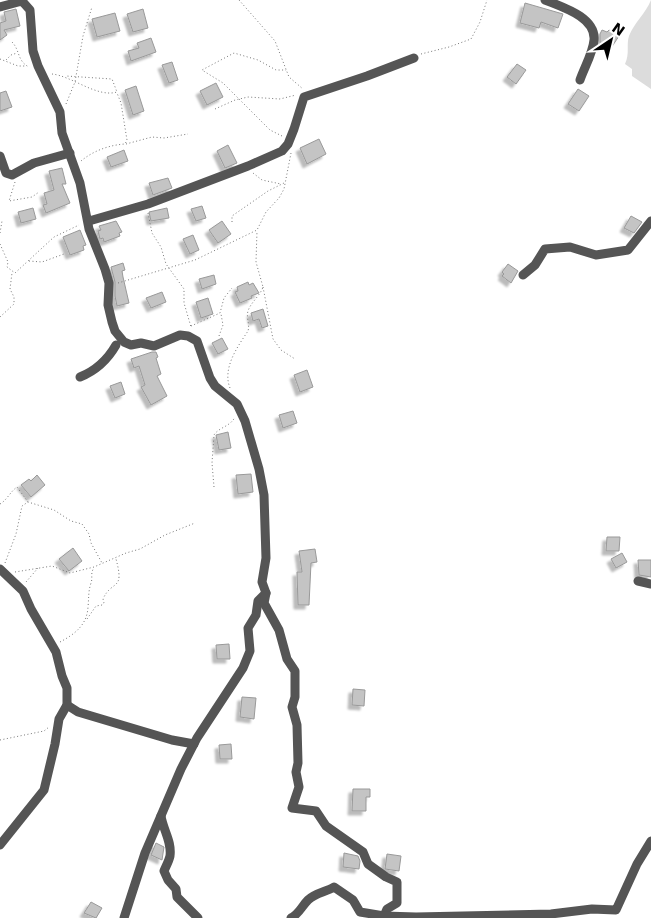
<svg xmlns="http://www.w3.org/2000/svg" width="651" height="918" viewBox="0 0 651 918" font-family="'DejaVu Sans',sans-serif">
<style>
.green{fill:#dcdcdc}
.building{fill:#c4c4c4;stroke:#999;filter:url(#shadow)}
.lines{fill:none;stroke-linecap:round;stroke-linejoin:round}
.path{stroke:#777;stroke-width:1;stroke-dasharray:1 2.5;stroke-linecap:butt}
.minor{stroke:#555;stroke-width:9}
</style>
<defs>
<filter id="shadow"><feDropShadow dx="-4" dy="4" stdDeviation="1" flood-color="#0004"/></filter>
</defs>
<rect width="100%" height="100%" fill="#fff"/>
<path class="green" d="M651,0V89L632,76V69L625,64C630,53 626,45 629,36C634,23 646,13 651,0Z"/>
<g class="building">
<polygon points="525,3 563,14 558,28 541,22 539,28 520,23"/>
<polygon points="16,9 20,26 4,30 7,35 0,40 0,23 6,21 4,12"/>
<polygon points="143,9 148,28 133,32 127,14"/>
<polygon points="115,13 120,31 97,37 92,19"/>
<polygon points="602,30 607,32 609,30 619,36 611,48 600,42 600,34"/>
<polygon points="151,38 156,52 131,61 128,51 139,48 137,43"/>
<polygon points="172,62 178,80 169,83 162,65"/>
<polygon points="517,64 526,70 516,84 507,77"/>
<polygon points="216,83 223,97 207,105 200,91"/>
<polygon points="136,86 144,111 133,115 125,90"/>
<polygon points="578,89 589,96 579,111 568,104"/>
<polygon points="6,91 12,107 0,111 0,93"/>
<polygon points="319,139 326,154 307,164 300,148"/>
<polygon points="228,145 237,163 225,168 217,151"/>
<polygon points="124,150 128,161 111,167 107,157"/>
<polygon points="62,168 66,184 62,184 70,203 46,213 43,205 47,204 44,193 54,190 49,171"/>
<polygon points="168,178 172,188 153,195 149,183"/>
<polygon points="202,206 206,218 196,221 191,209"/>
<polygon points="33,208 36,219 21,223 18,212"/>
<polygon points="167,208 169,218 151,221 149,212"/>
<polygon points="631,216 642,222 634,233 624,228"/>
<polygon points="116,221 122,232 119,233 120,236 104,242 103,238 100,239 98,231 101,230 99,226"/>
<polygon points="222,221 231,234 218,243 209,230"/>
<polygon points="80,230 86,245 83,246 84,250 70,255 63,237"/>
<polygon points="193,235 199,250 190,254 183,239"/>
<polygon points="123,263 125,270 122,271 123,277 129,303 117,306 115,296 115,282 111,267"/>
<polygon points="508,264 518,271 511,283 502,276 504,274 502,272"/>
<polygon points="214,275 216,284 202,289 199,279"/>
<polygon points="248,282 249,285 253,283 259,293 251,296 252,298 240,303 235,292 238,291 237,287"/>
<polygon points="162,292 166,302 151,308 146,298"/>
<polygon points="208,298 213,314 201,318 196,302"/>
<polygon points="263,309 268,326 262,328 259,319 253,321 251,313"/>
<polygon points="222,338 228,349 218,354 212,343"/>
<polygon points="152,352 156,352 158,357 156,358 161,374 157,376 167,396 151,405 141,387 145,385 139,366 134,368 131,359"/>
<polygon points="307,370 313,387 300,392 294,375"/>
<polygon points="121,382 125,394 115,398 110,386"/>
<polygon points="293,411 297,423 283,428 279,415"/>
<polygon points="228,432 231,448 219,450 216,435"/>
<polygon points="251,474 253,492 238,494 236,475"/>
<polygon points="37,475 45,485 31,497 21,485 29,479 31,481"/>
<polygon points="607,537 620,537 619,551 606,551"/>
<polygon points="73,548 82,561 69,571 59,559"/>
<polygon points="315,549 317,562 311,563 309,605 298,605 297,572 302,572 299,551"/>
<polygon points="622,553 627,562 616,568 611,559"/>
<polygon points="638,560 651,560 651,577 639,575"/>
<polygon points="229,644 230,659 217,659 216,645"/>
<polygon points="353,689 365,690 364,706 352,705"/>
<polygon points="242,697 256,698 254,719 240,717"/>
<polygon points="231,744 232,759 220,759 219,745"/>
<polygon points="353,789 370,789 370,797 366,797 366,811 352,811"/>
<polygon points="156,843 164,847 162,860 151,855"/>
<polygon points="344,853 358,856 360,861 359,869 343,867"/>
<polygon points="387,854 401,856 399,871 385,869"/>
<polygon points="91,902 102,908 96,918 84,913"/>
</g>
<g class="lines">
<g class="path">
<polyline points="239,0 275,41 289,77 303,89"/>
<path d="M12,42C20,50 17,61 29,67"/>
<polyline points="421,54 449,47 471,39 480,22 487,0"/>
<polyline points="0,59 18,66 25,66"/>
<polyline points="6,60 11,55 17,53"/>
<path d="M52,74C72,76 97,98 117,92L112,79L66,76"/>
<polyline points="66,104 75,82 83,36 92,7"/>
<polyline points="215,109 235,100 248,97 280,99 296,95"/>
<polyline points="282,136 270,130 223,83 202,70 234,53 258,60 276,70 286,70"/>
<polyline points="126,144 152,137 164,138 188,134"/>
<path d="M81,161C93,151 109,145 125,144L127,140L121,103L117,93"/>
<polyline points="253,173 262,180 281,184"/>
<polyline points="15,182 9,201 32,197 39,192"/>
<polyline points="148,213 152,233 161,247 166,264 184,289 184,303 191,327"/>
<polyline points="232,222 232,216 268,191 284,183"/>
<polyline points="0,233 2,221"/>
<polyline points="0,244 8,262 7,267 15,273 54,237 79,225"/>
<polyline points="29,261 42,262 64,254"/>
<polyline points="118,283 195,260 257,230 266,212 279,198 284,189 291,153"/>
<polyline points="263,287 273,339 281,350 295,359"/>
<polyline points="0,317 14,304 14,297 10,289 12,273"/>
<polyline points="191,326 220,313 224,298 232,288"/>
<polyline points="219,336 223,325 221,314"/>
<path d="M230,388C222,368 238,346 248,331C250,324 246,318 248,311C251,302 260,296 263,287L256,262L257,231"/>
<path d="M214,487L212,463L214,435C219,427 230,427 235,417"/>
<path d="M0,504C7,500 10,492 17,487L28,502"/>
<polyline points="5,563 16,534 22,506 28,502 54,510 71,521 82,524 89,534 91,543 102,563"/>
<polyline points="15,572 52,566 70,573 94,567 126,553 140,549 165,535 195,523"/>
<polyline points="26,582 38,568"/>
<path d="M87,619L96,606L102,605L104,603L103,599C112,579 125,592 116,559"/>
<path d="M60,642C75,634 87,625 88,607C89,598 88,592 91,583C93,578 90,573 94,568"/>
<polyline points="0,740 44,731 49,727"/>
</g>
<g class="minor">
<path d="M545,0C562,7 596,17 594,40C593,53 584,68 580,80"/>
<polyline points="0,7 22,1 30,10 33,51 38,66 60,112 62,133 80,183 89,229 105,269 109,283 108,305 112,322 115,331 124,342 131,345 141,343 154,346 180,335 188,336 197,341 210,378 215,386 237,404 245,421 259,469 264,495 266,558 262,582 266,593 258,601 256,615 248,628 250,651 243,668 197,738 181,769 145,853 124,918"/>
<polyline points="0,156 6,173 12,175 34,163 70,153"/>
<polyline points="89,221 148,204 248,166 282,151 288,144 294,129 304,97 367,76 414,58"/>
<polyline points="523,275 535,265 545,249 570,247 596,255 628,250 651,221"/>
<path d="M80,377C95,371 108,359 116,345"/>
<polyline points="0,569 23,591 31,609 56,652 62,676 67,688 67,705 59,719 55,744 44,790 0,845"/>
<polyline points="638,581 651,584"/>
<polyline points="266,593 264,603 279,630 287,659 295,671 295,697 292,707 297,725 298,763 296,772 299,787 292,808 316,811 326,826 363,852 368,864 386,877 397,882 397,903 387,909 384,916"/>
<polyline points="67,705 78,712 172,740 194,744"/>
<path d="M161,816C163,830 172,841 170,856C169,861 166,866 164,871L168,880L176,889L177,897L198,918"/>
<path d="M291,918C300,913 301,907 308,900C315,893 326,892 334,887L353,900L360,912L384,916L416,917L551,914L592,909L616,910L637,864L651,841"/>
</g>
</g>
<g transform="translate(611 40) rotate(35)" stroke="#ffffff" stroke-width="4" paint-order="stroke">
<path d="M0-4L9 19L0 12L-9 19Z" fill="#000000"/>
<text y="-8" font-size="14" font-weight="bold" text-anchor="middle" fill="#000000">N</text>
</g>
</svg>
